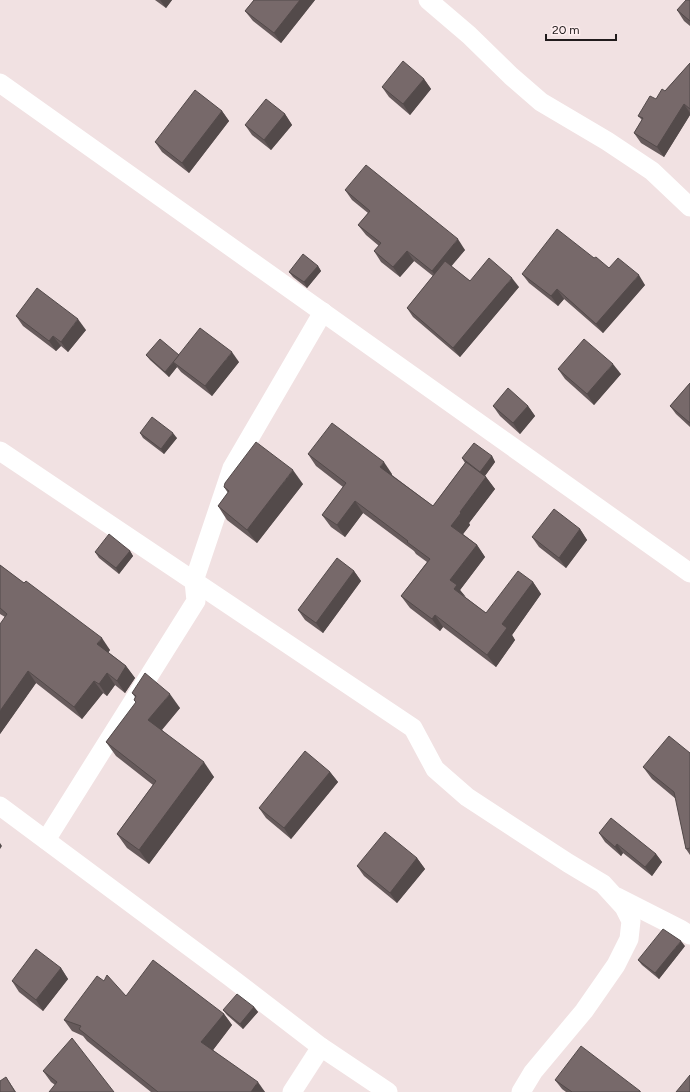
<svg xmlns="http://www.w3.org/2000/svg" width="690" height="1092" viewBox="0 0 690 1092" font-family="Figtree,sans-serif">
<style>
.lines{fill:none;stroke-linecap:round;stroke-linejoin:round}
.minor{stroke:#fff;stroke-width:19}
.wall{fill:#665a5b}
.shaded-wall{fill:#534a4a}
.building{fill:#77696a;stroke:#534a4a}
</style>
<rect width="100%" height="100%" fill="#f1e1e2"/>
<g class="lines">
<g class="minor">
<polyline points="428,0 469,35 511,76 541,102 607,141 652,171 690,207"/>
<polyline points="0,83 690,573"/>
<polyline points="0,451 413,728 435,769 467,797 568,863 603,884 624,907 631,921 629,939 616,965 584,1011 533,1072 521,1092"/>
<polyline points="0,806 230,977 321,1047 388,1092"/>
<polyline points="46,840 196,601 194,581 232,468 323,312"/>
<polyline points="617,897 680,929 690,935"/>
<polyline points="292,1092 321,1047"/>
</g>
</g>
<g class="wall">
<polygon points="155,0 172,0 166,8"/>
<polygon points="254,0 315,0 281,43 253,21 245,11"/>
<polygon points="690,0 690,26 684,21 677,10"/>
<polygon points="690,63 690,115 664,157 641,143 634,133 642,120 638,116 665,91"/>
<polygon points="424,79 431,89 410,115 389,97 382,87"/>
<polygon points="222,111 229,121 189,173 162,152 155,142"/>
<polygon points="285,114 292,125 271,150 252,135 245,125"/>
<polygon points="345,190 465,250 451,266 470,281 519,287 460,357 413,317 407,308 433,276 414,261 400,277 381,262 374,251 379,246 366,235 358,225 368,213 352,200"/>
<polygon points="594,258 609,268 645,285 603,333 564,299 558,306 529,283 522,274"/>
<polygon points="318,266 321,271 307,288 293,277 289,272"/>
<polygon points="16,316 86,330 68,352 61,346 56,351 23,326"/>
<polygon points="146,355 179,355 239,362 212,396 181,372 177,367 169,377 150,360"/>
<polygon points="558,369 621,374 594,405 565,379"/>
<polygon points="690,383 690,427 676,414 670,406"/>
<polygon points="493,406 528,406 535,416 520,434 500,416"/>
<polygon points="140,433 177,438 164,454 143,438"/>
<polygon points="308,454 392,474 392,475 433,506 465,463 462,458 492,456 495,462 485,476 486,477 495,489 469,523 470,525 463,534 477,545 485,557 460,590 465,597 486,613 533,582 541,594 512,635 515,640 496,667 443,627 440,631 410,608 401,596 427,562 416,554 414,551 363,513 345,537 331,527 322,515 343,487 316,466"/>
<polygon points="303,484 257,543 227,520 218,506 228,493 224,487"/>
<polygon points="580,529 587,540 566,568 539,547 532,537"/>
<polygon points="130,551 133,556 119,574 99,558 95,552"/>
<polygon points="0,565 110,650 108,652 126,666 135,678 125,693 115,685 107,696 103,693 82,719 36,683 0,734 5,617 0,614"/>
<polygon points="354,571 361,581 323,633 305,620 298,610"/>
<polygon points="132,693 180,708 162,730 214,777 149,864 127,848 117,834 153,785 116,756 106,742 136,703 134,700 135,697"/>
<polygon points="690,753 690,855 686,849 676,799 652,779 643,767"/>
<polygon points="330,772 338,782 291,839 266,818 259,808"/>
<polygon points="599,833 656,854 662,862 652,876 623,853 621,856 605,842"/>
<polygon points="417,858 425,869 397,903 364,876 357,866"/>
<polygon points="685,946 659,979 642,965 638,960"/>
<polygon points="61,968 68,979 43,1011 19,992 12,981"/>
<polygon points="104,981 126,996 224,1014 232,1025 213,1050 265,1092 151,1092 87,1041 83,1036 72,1031 64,1020"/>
<polygon points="254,1007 258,1012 243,1029 227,1015 223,1010"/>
<polygon points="43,1071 114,1092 55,1085 51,1082"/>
<polygon points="555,1080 640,1091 641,1092 566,1092 562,1089"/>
</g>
<g class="shaded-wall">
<polygon points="160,0 172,0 166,8"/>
<polygon points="300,0 315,0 281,43 274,33"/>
<polygon points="424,79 431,89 410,115 403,104"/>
<polygon points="684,104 690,113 690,115 664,157 657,147"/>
<polygon points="222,111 229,121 189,173 182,163"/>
<polygon points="285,114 292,125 271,150 264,140"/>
<polygon points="458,239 465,250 439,281 432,271"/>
<polygon points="407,251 414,261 400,277 393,267"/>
<polygon points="318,266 321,271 307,288 304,282"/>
<polygon points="639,275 645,285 603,333 596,324"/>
<polygon points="512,278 519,287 460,357 453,348"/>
<polygon points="557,289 564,299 558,306 551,296"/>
<polygon points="78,319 86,330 68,352 61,342"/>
<polygon points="53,336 61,346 56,351 49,341"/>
<polygon points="232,352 239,362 212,396 205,386"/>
<polygon points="174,362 177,367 169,377 165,372"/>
<polygon points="613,364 621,374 594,405 587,394"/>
<polygon points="528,406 535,416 520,434 513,423"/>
<polygon points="173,433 177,438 164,454 161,449"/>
<polygon points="492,456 495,462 484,477 480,472"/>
<polygon points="384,462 392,474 389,479 380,467"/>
<polygon points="293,470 303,484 257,543 247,530"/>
<polygon points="486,477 495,489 469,523 470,525 460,538 451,526 460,512"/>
<polygon points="355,501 363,513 345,537 337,525"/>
<polygon points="580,529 587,540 566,568 559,558"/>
<polygon points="477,545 485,557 460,590 466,597 454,589 450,580"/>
<polygon points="130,551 133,556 119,574 116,568"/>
<polygon points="354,571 361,581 323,633 316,623"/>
<polygon points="533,582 541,594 512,635 515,640 496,667 487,655 502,624"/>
<polygon points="435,615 443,627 440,631 432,619"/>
<polygon points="102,638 110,650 106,656 97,644"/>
<polygon points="126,666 135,678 125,693 117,681"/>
<polygon points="28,671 36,683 0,734 0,711"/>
<polygon points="107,673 115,685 107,696 99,684"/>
<polygon points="94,681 103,693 82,719 74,707"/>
<polygon points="170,694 180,708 158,734 148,720"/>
<polygon points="204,762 214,777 149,864 139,850"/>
<polygon points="330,772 338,782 291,839 284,828"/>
<polygon points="0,843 2,846 0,849"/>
<polygon points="617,844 623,853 621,856 615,847"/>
<polygon points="656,854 662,862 652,876 645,867"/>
<polygon points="417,858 425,869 397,903 390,893"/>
<polygon points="681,941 685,946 659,979 655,973"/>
<polygon points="61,968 68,979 43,1011 36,1000"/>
<polygon points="254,1007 258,1012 243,1029 240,1024"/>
<polygon points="224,1014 232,1025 210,1054 201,1042"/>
<polygon points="6,1077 16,1092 15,1092"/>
<polygon points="258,1082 265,1092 251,1092"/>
</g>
<g class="building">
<polygon points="254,0 300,0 274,33 245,11"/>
<polygon points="686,0 690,0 690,21 677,10"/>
<polygon points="403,61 424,79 403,104 382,87"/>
<polygon points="690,63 690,109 684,104 657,147 634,133 643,118 638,116 650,96 656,99 662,89 665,91"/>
<polygon points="195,90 222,111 182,163 155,142"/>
<polygon points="266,99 285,114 264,140 245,125"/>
<polygon points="366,165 458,239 432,271 407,251 393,267 374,251 381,243 358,225 370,211 345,190"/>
<polygon points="557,229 594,258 596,257 609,268 618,258 639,275 596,324 557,289 551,296 522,274"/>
<polygon points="303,254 318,266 304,282 289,272"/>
<polygon points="489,258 512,278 453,348 407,308 445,261 470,281"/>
<polygon points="37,288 78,319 61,342 53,336 49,341 16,316"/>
<polygon points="200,328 232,352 205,386 173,362"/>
<polygon points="160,339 179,355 165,372 146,355"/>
<polygon points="584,339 613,364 587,394 558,369"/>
<polygon points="690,383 690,423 670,406"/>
<polygon points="508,388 528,406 513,423 493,406"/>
<polygon points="152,417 173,433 161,449 140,433"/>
<polygon points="332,423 384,462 380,467 433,506 466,462 486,477 460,512 461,513 451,526 477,545 450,580 457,585 454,589 486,613 518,571 533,582 502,624 507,628 487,655 435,615 432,619 401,596 430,559 407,542 408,541 355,501 337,525 322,515 346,483 308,454"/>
<polygon points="256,442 293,470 247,530 218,506 229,491 224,487 225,483"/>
<polygon points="474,443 492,456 480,472 462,458"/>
<polygon points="554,509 580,529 559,558 532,537"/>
<polygon points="109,534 130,551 116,568 95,552"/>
<polygon points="337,558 354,571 316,623 298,610"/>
<polygon points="0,565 24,583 26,581 102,638 97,644 126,666 117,681 107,673 99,684 94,681 74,707 28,671 0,711 0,624 7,614 0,608"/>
<polygon points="145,673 170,694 148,720 204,762 139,850 117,834 156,781 106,742 136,702 134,700 136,696 132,693"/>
<polygon points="669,736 690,753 690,848 686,849 674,792 643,767"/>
<polygon points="305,751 330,772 284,828 259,808"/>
<polygon points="611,818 656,854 645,867 617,844 615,847 599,833"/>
<polygon points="385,832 417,858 390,893 357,866"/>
<polygon points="663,929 681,941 655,973 638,960"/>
<polygon points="36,949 61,968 36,1000 12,981"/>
<polygon points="153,960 224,1014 201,1042 258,1082 251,1092 158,1092 79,1029 81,1026 64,1020 97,976 104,981 107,975 126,996"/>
<polygon points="237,994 254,1007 240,1024 223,1010"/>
<polygon points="72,1038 114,1092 49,1092 57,1082 43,1071"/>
<polygon points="581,1046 640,1091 640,1092 572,1092 555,1080"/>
<polygon points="690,1075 690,1092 676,1092"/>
<polygon points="6,1077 15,1092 0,1092 0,1081"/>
</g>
<path d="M546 34v6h70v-6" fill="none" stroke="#211b1c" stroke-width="2"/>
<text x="552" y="34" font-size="12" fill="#211b1c" stroke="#feeeef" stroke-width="3" paint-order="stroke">20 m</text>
</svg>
